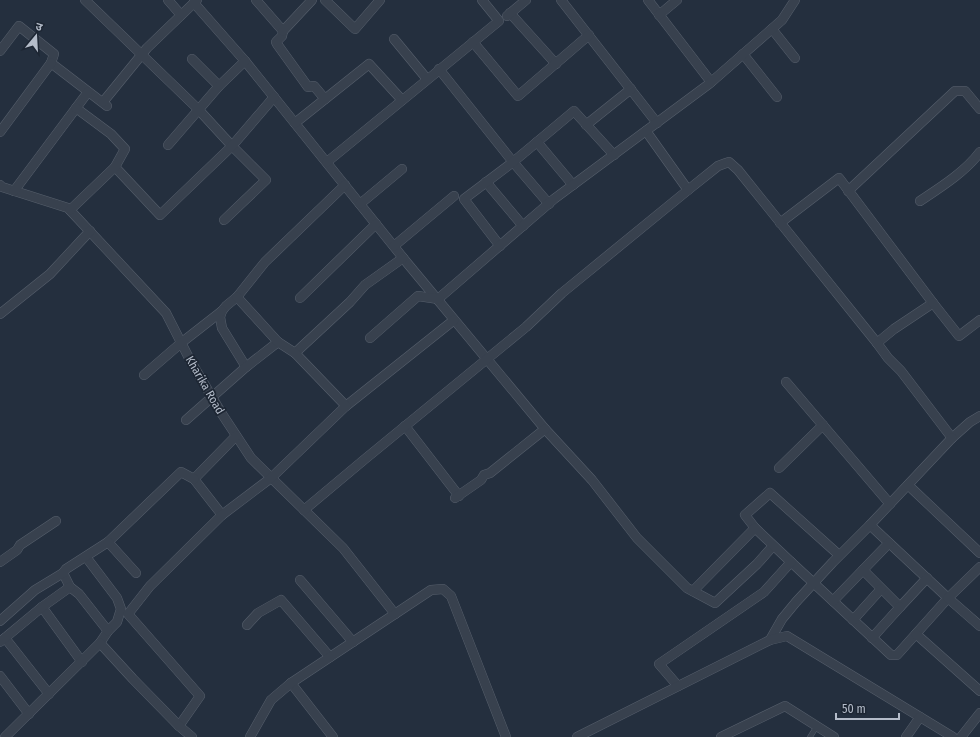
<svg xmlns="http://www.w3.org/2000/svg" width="980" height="737" viewBox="0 0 980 737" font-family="'Fira Sans Condensed','Noto Sans Devanagari',sans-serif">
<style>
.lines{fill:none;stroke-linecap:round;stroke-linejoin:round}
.lane-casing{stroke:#565f6c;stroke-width:5.5}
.street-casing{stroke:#565f6c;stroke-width:10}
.lane{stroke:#38414e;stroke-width:4.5}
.street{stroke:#38414e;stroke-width:9}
.labels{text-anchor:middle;stroke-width:3.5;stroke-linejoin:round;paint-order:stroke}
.street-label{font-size:12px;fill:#b4bcc9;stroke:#1d2633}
</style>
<rect width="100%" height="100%" fill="#242f3e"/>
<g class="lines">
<g class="lane-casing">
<polyline id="lane" points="810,737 817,726"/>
</g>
<g class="street-casing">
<g id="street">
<polyline points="85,0 198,109 232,146 266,180 224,220"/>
<polyline points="168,0 181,15"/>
<polyline points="256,0 283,31 282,36 276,42 277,44 308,87 314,86 325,99"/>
<polyline points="325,0 355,29 380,0"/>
<polyline points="561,0 657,123"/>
<polyline points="648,0 711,82"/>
<polyline points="194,3 245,61 408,264 545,429 592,480 637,538 687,588 715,603 757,564 773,546"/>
<polyline points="510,13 556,64"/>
<polyline points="659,15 677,0"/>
<polyline points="507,16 526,0"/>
<polyline points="772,29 795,58"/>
<polyline points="283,31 312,0"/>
<polyline points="394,39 427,79"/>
<polyline points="473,42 518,96 589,35"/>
<polyline points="0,51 19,26 54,54 51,63 107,106"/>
<polyline points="743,54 777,97"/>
<polyline points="192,59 219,86"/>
<polyline points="439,69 513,162 549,204"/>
<polyline points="103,102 147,48 197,0"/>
<polyline points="295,123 369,64 402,100"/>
<polyline points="586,125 631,89"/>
<polyline points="646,131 688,190"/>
<polyline points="0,132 51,63"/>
<polyline points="537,142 574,111 614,155"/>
<polyline points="168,145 219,86 245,61"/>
<polyline points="327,162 499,21 482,0"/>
<polyline points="115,167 160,215 232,146 274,97"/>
<polyline points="486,182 523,226"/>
<polyline points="0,185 2,187 68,208 166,313 190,360 222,414 251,458 343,548 395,614"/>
<polyline points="14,191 88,92"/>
<polyline points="848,191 955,91 965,91 980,109"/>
<path d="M920,201C941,187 965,172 980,152"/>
<polyline points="360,204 402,169"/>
<polyline points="70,210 115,167 125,149 111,134 76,108"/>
<polyline points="780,223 839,178 933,303 894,329 877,343"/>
<polyline points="394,246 454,196"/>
<polyline points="500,246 464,199 513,162 537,142 573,185"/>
<polyline points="300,298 376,224"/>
<polyline points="933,303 959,336 980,320"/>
<polyline points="0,314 50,274 90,231"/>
<polyline points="370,338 418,296 438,299 554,199 709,84 782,20 795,0"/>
<polyline points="295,353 350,302 365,285 403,258"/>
<polyline points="246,367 222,328 220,317 222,311 226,306 237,297 265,262 345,185"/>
<polyline points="144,375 181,343 222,311"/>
<polyline points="786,382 890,504"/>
<polyline points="346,406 454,320"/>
<polyline points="186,420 246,367 278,342"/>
<polyline points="405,426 459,496"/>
<polyline points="779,468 823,425"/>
<polyline points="908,485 980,553"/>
<polyline points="455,498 481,480 484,475 490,473 545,429"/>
<polyline points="304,510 365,459 526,327 562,293 688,190 718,166 726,163 729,162 738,170 877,343 888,358 901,371 952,438 970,422 980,416"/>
<polyline points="222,515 194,479 236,436"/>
<polyline points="755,528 745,515 770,493 839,555"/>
<polyline points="108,542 181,472 194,479"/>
<polyline points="86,557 117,598 121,609 117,622 108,631 100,643"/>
<polyline points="0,562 17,550 20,545 56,521"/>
<polyline points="791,562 891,655 897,655 948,598 870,525"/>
<polyline points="980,567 948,598 980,626"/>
<polyline points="863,570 900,607 927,578"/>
<polyline points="63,573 70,587 79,594 108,631"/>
<polyline points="300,580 353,642"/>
<polyline points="833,601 889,543"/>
<polyline points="42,607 82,662"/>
<polyline points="853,620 881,589"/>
<polyline points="0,621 35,590 63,573 66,569 108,542 136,573"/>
<polyline points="247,625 258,613 281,600 330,657"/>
<polyline points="916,634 980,691"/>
<polyline points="5,638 49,694"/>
<polyline points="872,638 900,607"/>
<polyline points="770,640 782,619 796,602 833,562 870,525 952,438"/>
<polyline points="0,642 42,607 70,587"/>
<polyline points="0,676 29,714"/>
<polyline points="291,683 333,737"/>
<polyline points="678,686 659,664 764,592 791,562 755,528 693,591"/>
<polyline points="179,726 200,696 128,614 150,586 222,515 271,478 346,406 295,353 278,342 237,297"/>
<polyline points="5,737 100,643 133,679 179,726 192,737"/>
<polyline points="250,737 271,700 291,683 431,590 443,589 451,596 506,737"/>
<polyline points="577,737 770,640 787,636 953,737"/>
<polyline points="721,737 785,706 834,737"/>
<polyline points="906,737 920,717"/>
<polyline points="961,737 980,713"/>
</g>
</g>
<use href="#lane" class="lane"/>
<use href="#street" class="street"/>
</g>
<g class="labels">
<g class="street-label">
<text transform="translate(205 385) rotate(60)" y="4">Kharika Road</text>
</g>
</g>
<g transform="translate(36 36) rotate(18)" stroke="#1d2633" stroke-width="3" paint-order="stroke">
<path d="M0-3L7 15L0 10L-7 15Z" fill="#b4bcc9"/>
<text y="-6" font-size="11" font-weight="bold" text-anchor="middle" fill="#b4bcc9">उ</text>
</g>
<path d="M836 713v6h63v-6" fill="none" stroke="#b4bcc9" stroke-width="2"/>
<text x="842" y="713" font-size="12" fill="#b4bcc9" stroke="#1d2633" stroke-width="3" paint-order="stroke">50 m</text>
</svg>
